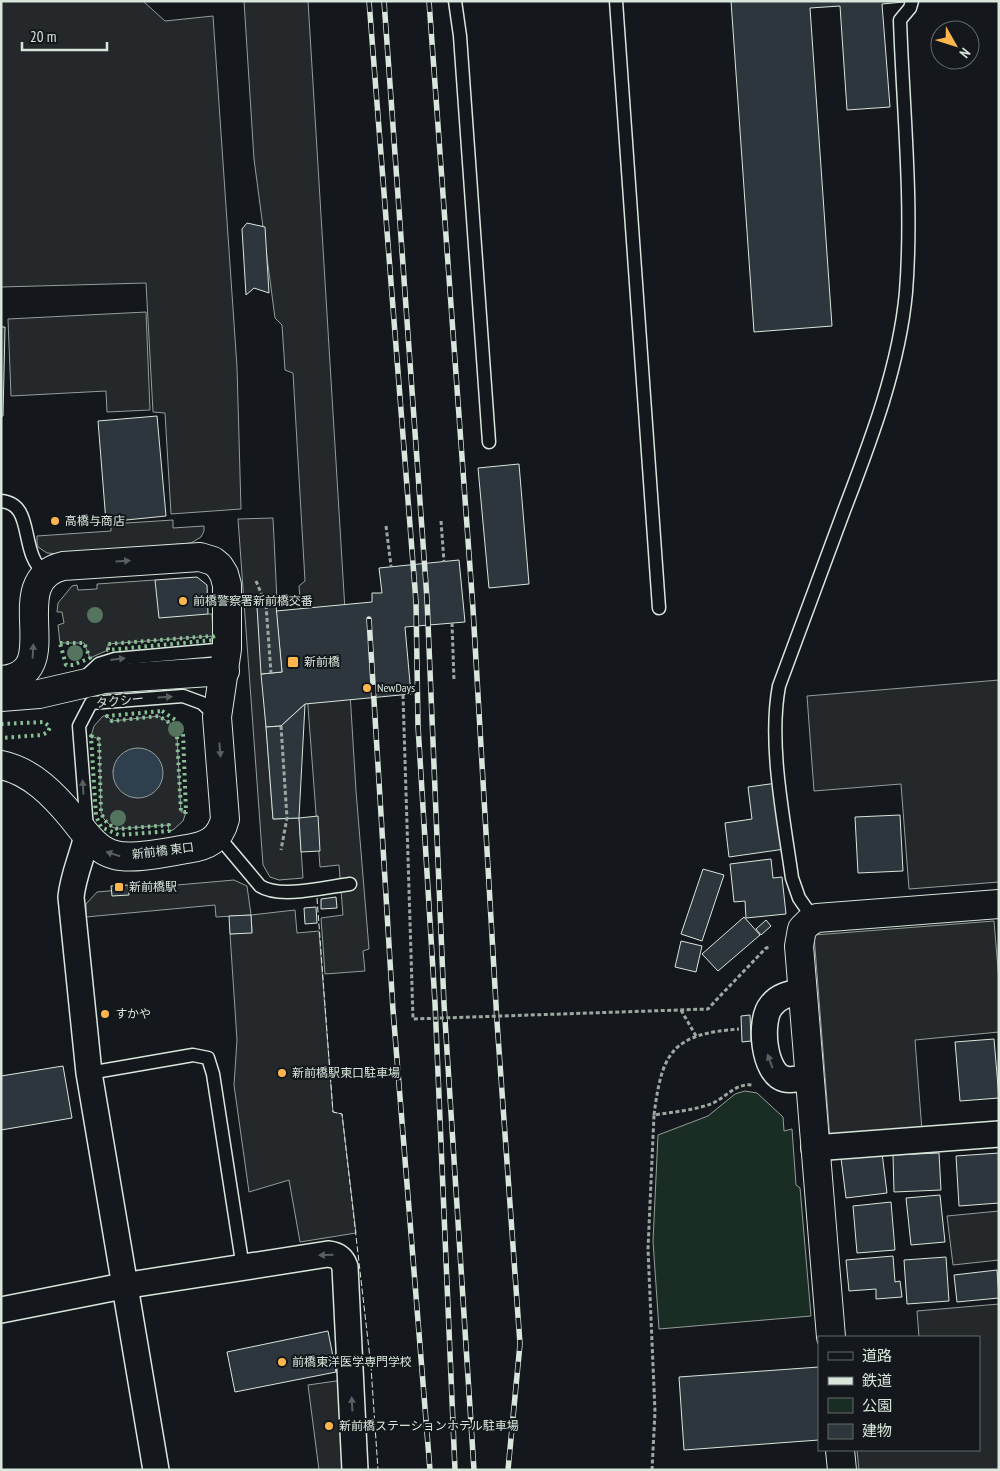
<svg xmlns="http://www.w3.org/2000/svg" width="1000" height="1471" viewBox="0 0 1000 1471" font-family="'PT Sans Narrow','Noto Sans JP',sans-serif">
<style>
.green{fill:#1a2d24;stroke:#939e99}
.parking{fill:#24282b;stroke:#939e99;fill-rule:evenodd}
.water{fill:#2f3f4d;stroke:#939e99}
.building{fill:#2c363c;stroke:#d8e6dc}
.lines{fill:none;stroke-linecap:round;stroke-linejoin:round}
.lane-casing{stroke:#d8e6dc;stroke-width:15}
.street-casing{stroke:#d8e6dc;stroke-width:28}
.secondary-casing{stroke:#d8e6dc;stroke-width:30}
.path{stroke:#9da8a2;stroke-width:3;stroke-dasharray:4 2.5;stroke-linecap:butt}
.lane{stroke:#14181c;stroke-width:12}
.street{stroke:#14181c;stroke-width:25}
.secondary{stroke:#14181c;stroke-width:28}
.rail-casing{stroke:#d8e6dc;stroke-width:5.5}
.rail{stroke:#14181c;stroke-width:4;stroke-dasharray:11;stroke-linecap:butt}
.path-bridge{stroke:#9da8a2;stroke-width:3;stroke-dasharray:4 2.5;stroke-linecap:butt}
.hedge{stroke:#8ac095;stroke-width:4;stroke-dasharray:2.5 4;stroke-linecap:butt}
.fence{stroke:#d8e6dc;stroke-width:1;stroke-dasharray:6 2.5;stroke-linecap:butt}
.tree{fill:#55745f}
.oneway{fill:#59605f}
.poi-dot{fill:#ffb74d;stroke:#14181c;stroke-width:2}
.labels{text-anchor:middle;stroke-width:4;stroke-linejoin:round;paint-order:stroke}
.poi-label{font-size:12px;fill:#d8e6dc;stroke:#14181c;text-anchor:start}
.street-label{font-size:12px;fill:#d8e6dc;stroke:#14181c}
</style>
<rect width="100%" height="100%" fill="#14181c"/>
<polygon class="green" points="745,1091 757,1093 783,1117 784,1131 792,1129 796,1185 800,1188 811,1316 659,1329 653,1241 658,1135 708,1116 735,1094"/>
<g class="parking">
<polygon points="1,1 143,1 165,21 213,16 237,367 241,509 171,514 165,413 153,412 146,283 1,287"/>
<polygon points="244,1 308,1 356,791 369,949 363,951 365,971 325,974 321,918 343,915 339,865 320,867 299,586 305,581 293,373 285,370 282,325 275,318 254,159"/>
<polygon points="146,312 150,410 107,412 106,391 11,396 8,319"/>
<polygon points="273,518 277,601 276,605 257,606 273,819 299,818 303,878 279,880 270,877 263,865 238,519"/>
<polygon points="173,520 173,528 204,526 204,531 201,537 191,543 62,554 47,553 38,547 37,543 37,536 111,531 111,524"/>
<polygon points="155,580 208,614 212,614 213,636 108,644 108,650 90,658 84,643 60,643 58,625 64,623 62,612 57,612 58,603 72,586 77,585 78,590 97,589 97,584"/>
<polygon points="999,680 999,882 909,889 901,784 814,791 807,696"/>
<path d="M103,716H107L112,721L159,716L173,725L177,736L181,812H186L183,821L173,830L169,831L168,825L118,829L112,827L104,819L101,812L99,739L91,736L94,726ZM120,756L137,798L122,792L113,771Z"/>
<polygon points="234,880 247,886 251,915 295,910 297,933 319,931 333,1112 342,1114 356,1233 300,1242 289,1180 249,1192 234,1085 237,1040 230,934 252,932 251,915 216,917 215,905 86,917 86,904 97,892"/>
<polygon points="994,921 999,981 999,1032 915,1040 922,1131 830,1139 814,935"/>
<polygon points="999,1211 999,1260 953,1265 947,1216"/>
<polygon points="999,1304 999,1470 859,1470 857,1450 979,1450 979,1337 919,1337 917,1311"/>
<polygon points="343,1380 346,1470 319,1470 308,1385"/>
</g>
<circle class="water" cx="138" cy="773" r="25"/>
<g class="building">
<polygon points="731,1 914,1 882,4 890,107 847,110 840,6 810,8 832,326 754,332"/>
<polygon points="247,223 265,227 269,293 254,288 246,295 242,229"/>
<polygon points="1,327 5,327 3,416 1,416"/>
<polygon points="157,416 166,516 106,522 98,421"/>
<polygon points="519,464 529,584 489,588 478,468"/>
<polygon points="459,560 465,622 405,627 411,694 305,704 281,726 266,727 261,674 282,672 276,611 372,602 372,593 382,593 379,568"/>
<polygon points="197,577 207,585 208,614 159,618 155,580"/>
<polygon points="276,605 282,672 261,674 257,606"/>
<polygon points="305,704 299,818 273,819 266,727 281,726"/>
<polygon points="777,783 785,849 729,857 725,823 752,819 748,787"/>
<polygon points="900,815 903,871 858,873 855,817"/>
<polygon points="318,816 320,851 301,852 299,818"/>
<polygon points="771,859 773,878 782,877 786,914 746,918 745,901 734,902 730,864"/>
<polygon points="703,869 724,875 702,941 681,934"/>
<polygon points="128,885 129,895 112,896 111,886"/>
<polygon points="336,897 337,908 321,909 321,899"/>
<polygon points="316,907 317,923 305,924 304,908"/>
<polygon points="251,915 252,933 230,934 229,916"/>
<polygon points="744,917 760,935 718,971 702,954"/>
<polygon points="766,920 771,926 761,935 756,929"/>
<polygon points="681,941 702,946 696,972 675,967"/>
<polygon points="750,1015 751,1041 742,1042 741,1016"/>
<polygon points="994,1039 999,1098 960,1101 955,1042"/>
<polygon points="63,1066 72,1118 1,1130 1,1076"/>
<polygon points="882,1153 887,1193 846,1198 841,1158"/>
<polygon points="939,1153 941,1190 894,1192 893,1155"/>
<polygon points="999,1153 999,1203 959,1206 956,1156"/>
<polygon points="940,1195 945,1242 911,1245 906,1198"/>
<polygon points="891,1202 895,1250 857,1253 853,1206"/>
<polygon points="893,1256 895,1282 900,1281 902,1297 876,1299 876,1289 849,1291 846,1260"/>
<polygon points="946,1257 949,1301 907,1304 904,1260"/>
<polygon points="997,1270 999,1298 957,1302 954,1275"/>
<polygon points="328,1331 336,1372 235,1392 227,1352"/>
<polygon points="819,1367 819,1440 684,1450 679,1377"/>
</g>
<g class="lines">
<g class="lane-casing">
<g id="lane">
<polyline points="455,1 460,36 489,442"/>
<polyline points="616,1 659,608"/>
<path d="M1,501C36,504 18,553 45,573"/>
<polyline points="83,679 99,664 115,659 227,649"/>
<polyline points="87,829 79,726 91,703 183,696 202,703 217,717"/>
<path d="M218,836L260,886C280,899 326,887 350,884"/>
<path d="M806,923L808,911L799,898L792,878C784,820 768,744 779,686C800,630 821,573 842,516C869,445 899,369 906,292C913,202 903,110 900,20L910,8L912,1"/>
<polyline points="89,1073 193,1055 208,1058 213,1074 243,1268"/>
</g>
</g>
<g class="street-casing">
<g id="street">
<path d="M87,836C82,857 73,876 71,897L89,1073L156,1470"/>
<path d="M802,992C790,994 779,995 771,1006C759,1020 763,1074 785,1079C792,1081 802,1078 809,1077"/>
<polyline points="814,1148 999,1134"/>
<path d="M1,1310L123,1286L328,1254C337,1255 342,1258 345,1267L355,1470"/>
</g>
</g>
<g class="secondary-casing">
<g id="secondary">
<path d="M1,680C70,675 0,581 63,566L200,557L213,561L219,566L224,574L227,585V649L217,717L225,819C220,840 207,846 187,849C168,852 133,860 115,855C97,851 84,832 73,818C54,795 31,771 1,765"/>
<polyline points="1,697 39,694 104,679 225,671"/>
<polyline points="831,1337 799,946 802,929 809,922 817,918 999,904"/>
<polyline points="840,1450 842,1470"/>
</g>
</g>
<g class="path">
<polyline points="441,521 444,562"/>
<polyline points="386,526 391,566"/>
<polyline points="256,581 266,605 271,673"/>
<polyline points="452,623 454,681"/>
<polyline points="281,726 287,818 281,850"/>
<polyline points="720,996 766,948 771,947"/>
<polyline points="681,1010 696,1036"/>
<path d="M654,1115C662,1052 672,1034 739,1029"/>
<path d="M652,1470L655,1412L648,1249L654,1115C673,1112 696,1110 713,1103C726,1097 736,1083 752,1085"/>
</g>
<use href="#lane" class="lane"/>
<use href="#street" class="street"/>
<use href="#secondary" class="secondary"/>
<g class="rail-casing">
<g id="rail">
<polyline points="369,1 416,602 418,726 435,1003 455,1470"/>
<polyline points="384,1 427,599 444,1004 474,1470"/>
<polyline points="429,1 473,609 497,1022 520,1344 508,1470"/>
<polyline points="369,619 393,1010 430,1470"/>
</g>
</g>
<use href="#rail" class="rail"/>
<polyline class="path-bridge" points="403,695 413,1019 708,1009 720,996"/>
<g class="hedge">
<polygon points="213,636 214,640 108,650 108,644"/>
<polygon points="60,643 84,643 90,658 73,665 66,665"/>
<polygon points="162,711 177,721 183,733 186,812 181,812 177,736 173,725 159,716 112,721 107,716"/>
<polyline points="1,724 44,722 50,727 48,732 42,735 1,738"/>
<path d="M91,736L99,739L101,812C104,821 109,826 118,829L169,825V831L119,835L101,827L96,816Z"/>
</g>
<polyline class="fence" points="317,898 333,1112 342,1114 371,1367 378,1470"/>
</g>
<g class="tree">
<circle cx="95" cy="615" r="8"/>
<circle cx="75" cy="653" r="8"/>
<circle cx="176" cy="729" r="8"/>
<circle cx="118" cy="818" r="8"/>
</g>
<defs><path id="oneway-solid" d="M-6-.8H1V-3.2L6.5 0L1 3.2V.8H-6Z" transform="scale(1.25)"/></defs>
<g class="oneway">
<use href="#oneway-solid" transform="translate(123 561) rotate(-4)"/>
<use href="#oneway-solid" transform="translate(33 651) rotate(-87)"/>
<use href="#oneway-solid" transform="translate(118 659) rotate(-7)"/>
<use href="#oneway-solid" transform="translate(165 697) rotate(-4)"/>
<use href="#oneway-solid" transform="translate(220 750) rotate(85)"/>
<use href="#oneway-solid" transform="translate(83 787) rotate(-94)"/>
<use href="#oneway-solid" transform="translate(113 854) rotate(-162)"/>
<use href="#oneway-solid" transform="translate(770 1061) rotate(-110)"/>
<use href="#oneway-solid" transform="translate(326 1255) rotate(178)"/>
<use href="#oneway-solid" transform="translate(352 1404) rotate(-93)"/>
</g>
<g class="poi-dot">
<circle cx="55" cy="521" r="5"/>
<circle cx="183" cy="601" r="5"/>
<rect x="287" y="656" width="12" height="12" rx="2.5"/>
<circle cx="367" cy="688" r="5"/>
<rect x="114" y="882" width="10" height="10" rx="2.5"/>
<circle cx="105" cy="1014" r="5"/>
<circle cx="282" cy="1073" r="5"/>
<circle cx="282" cy="1362" r="5"/>
<circle cx="329" cy="1426" r="5"/>
</g>
<g class="labels">
<g class="poi-label">
<text x="65" y="525">高橋与商店</text>
<text x="193" y="605">前橋警察署新前橋交番</text>
<text x="304" y="666">新前橋</text>
<text x="377" y="692">NewDays</text>
<text x="129" y="891">新前橋駅</text>
<text x="115" y="1018">すかや</text>
<text x="292" y="1077">新前橋駅東口駐車場</text>
<text x="292" y="1366">前橋東洋医学専門学校</text>
<text x="339" y="1430">新前橋ステーションホテル駐車場</text>
</g>
<g class="street-label">
<text transform="translate(120 701) rotate(-6)" y="4">タクシー</text>
<text transform="translate(163 851) rotate(-7)" y="4">新前橋 東口</text>
</g>
</g>
<rect width="1000" height="1471" fill="none" stroke="#d8e6dc" stroke-width="5"/>
<rect x="818" y="1336" width="162" height="115" fill="#14181c" stroke="#626a69"/>
<rect x="828" y="1352" width="25" height="8" fill="#14181c" stroke="#626a69"/>
<text x="862" y="1361" font-size="15" fill="#d8e6dc">道路</text>
<rect x="828" y="1377" width="25" height="8" fill="#d8e6dc" stroke="#626a69"/>
<text x="862" y="1386" font-size="15" fill="#d8e6dc">鉄道</text>
<rect x="828" y="1398" width="25" height="15" fill="#1a2d24" stroke="#626a69"/>
<text x="862" y="1411" font-size="15" fill="#d8e6dc">公園</text>
<rect x="828" y="1424" width="25" height="15" fill="#2c363c" stroke="#626a69"/>
<text x="862" y="1436" font-size="15" fill="#d8e6dc">建物</text>
<g transform="translate(955 45) rotate(129)"><circle r="24" fill="#14181c" stroke="#626a69"/>
<path d="M0-4L9 19L0 12L-9 19Z" fill="#ffb74d"/>
<text y="-8" font-size="14" font-weight="bold" text-anchor="middle" fill="#d8e6dc">N</text>
</g>
<path d="M22 42v8h85v-8" fill="none" stroke="#d8e6dc" stroke-width="2.5"/>
<text x="30" y="42" font-size="15" fill="#d8e6dc" stroke="#14181c" stroke-width="4" paint-order="stroke">20 m</text>
</svg>
